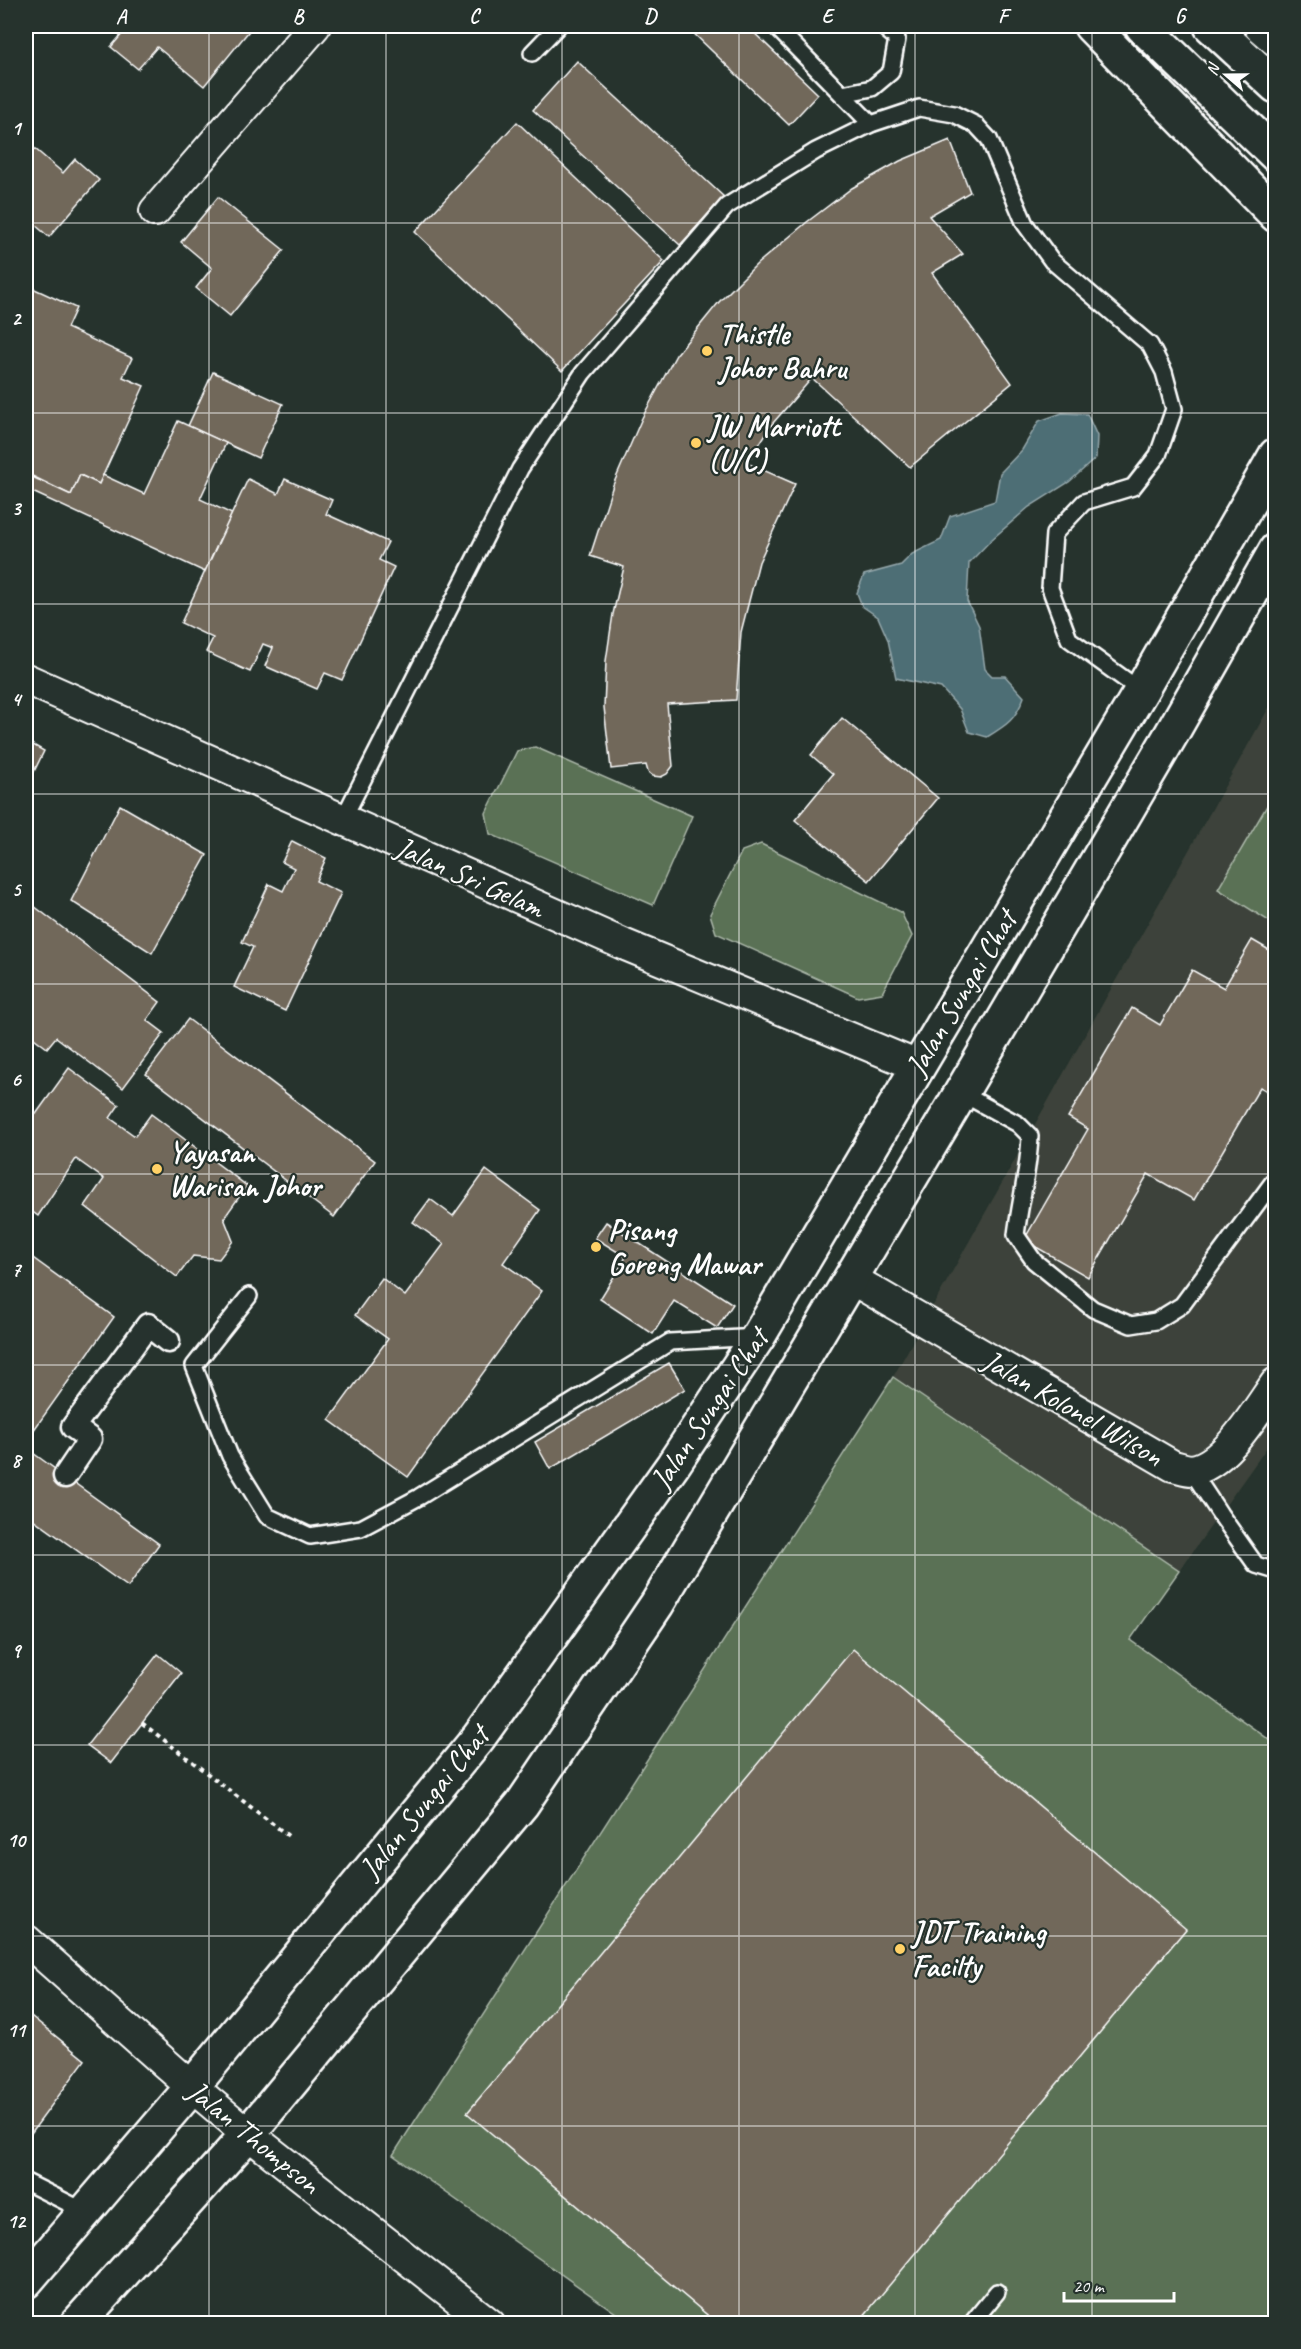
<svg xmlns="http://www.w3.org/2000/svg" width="1301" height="2349" viewBox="0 0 1301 2349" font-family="Caveat,sans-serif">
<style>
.built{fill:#3c433a}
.green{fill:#5a7155;stroke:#acb8aa;stroke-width:1.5}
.water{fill:#4e6e75;stroke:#95a8ac;stroke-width:1.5}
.building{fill:#71675a;stroke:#fff;stroke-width:1.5}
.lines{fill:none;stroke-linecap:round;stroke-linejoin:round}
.service-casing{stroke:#fff;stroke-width:20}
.pedestrian-casing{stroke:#fff;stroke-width:27}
.minor-casing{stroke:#fff;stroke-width:34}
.secondary-casing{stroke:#fff;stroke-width:38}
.primary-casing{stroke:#fff;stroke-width:38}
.trunk-casing{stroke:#fff;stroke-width:38}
.path{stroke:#fff;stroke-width:4;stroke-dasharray:4.5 4.5;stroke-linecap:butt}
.service{stroke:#26332d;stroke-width:15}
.pedestrian{stroke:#26332d;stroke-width:22}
.minor{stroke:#26332d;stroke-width:30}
.secondary{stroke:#26332d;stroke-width:33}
.primary{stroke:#26332d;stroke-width:33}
.trunk{stroke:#26332d;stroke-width:33}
.grid{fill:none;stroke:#fff;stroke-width:1.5;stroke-opacity:0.55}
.poi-dot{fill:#ffd166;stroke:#26332d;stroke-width:2}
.labels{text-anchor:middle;stroke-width:4.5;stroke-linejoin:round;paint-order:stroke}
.poi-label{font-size:30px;font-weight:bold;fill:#fff;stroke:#26332d;text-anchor:start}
.street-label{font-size:30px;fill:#fff;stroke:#26332d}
.neatline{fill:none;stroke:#fff;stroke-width:2}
.grid-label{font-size:20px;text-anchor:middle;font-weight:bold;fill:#fff}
</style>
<rect width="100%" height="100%" fill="#26332d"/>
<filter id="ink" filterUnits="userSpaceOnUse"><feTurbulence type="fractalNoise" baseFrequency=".0167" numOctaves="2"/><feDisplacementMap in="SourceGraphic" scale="12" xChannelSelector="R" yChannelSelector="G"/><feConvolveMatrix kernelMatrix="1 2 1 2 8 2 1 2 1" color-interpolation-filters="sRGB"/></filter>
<g filter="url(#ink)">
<polygon class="built" points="1275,697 1275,1436 1179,1571 893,1377"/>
<g class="green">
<polygon points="535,747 692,816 653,905 490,834 486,813 517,751"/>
<polygon points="1275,792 1275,925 1218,889"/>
<polygon points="761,844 901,912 912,936 882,993 858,997 716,933 710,914 742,851"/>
<polygon points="893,1377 1179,1571 1130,1640 1275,1744 1275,2323 630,2323 393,2155"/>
</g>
<path class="water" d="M1062,413L1087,414L1097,436L1096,458L1069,482L1029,507L991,540L969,563L967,601L979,626L985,669L992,676H1005L1024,697C1016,719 1007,725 987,737L969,732L960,709L941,688L896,678L888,640L878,617L862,606L857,593L864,575L901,565L912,554L941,540L950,516L995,501L1000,473L1022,450L1039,421Z"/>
<g class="building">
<polygon points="129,26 253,26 204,86 157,47 138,69 111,47"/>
<polygon points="686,26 747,26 818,94 789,125"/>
<polygon points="577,61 724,197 680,245 533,110"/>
<polygon points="517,122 664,261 562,371 415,232"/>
<polygon points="950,140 970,192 929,216 963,254 932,273 1012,383 910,467 812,378 773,423 747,463 795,484 759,562 741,632 736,700 667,704 673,766 667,774 661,777 653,776 648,772 646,765 611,769 604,707 606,661 613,614 624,567 590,556 613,485 642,418 676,355 719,302 757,264 807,222 852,188 900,161"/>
<polygon points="34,148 63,173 75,159 99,180 49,237 26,217 26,158"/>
<polygon points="218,197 284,250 230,316 196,288 212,268 181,242"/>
<polygon points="26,285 76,308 67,328 132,358 123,377 144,386 99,484 80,475 71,495 26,473"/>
<polygon points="213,372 283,404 258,458 188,426"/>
<polygon points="178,421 226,443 200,499 232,514 205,572 26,489 28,475 71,495 80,475 99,484 103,475 144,494"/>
<polygon points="248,479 278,494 285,479 332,500 326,514 388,542 379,560 394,567 342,680 325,673 317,689 265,666 273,648 263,644 250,672 206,652 213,638 181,623"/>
<polygon points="842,718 938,798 869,881 795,820 833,774 811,755"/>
<polygon points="26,741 44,751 26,788"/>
<polygon points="120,805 207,855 152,953 71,901"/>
<polygon points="292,841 326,858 316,881 341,893 285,1011 234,987 253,947 242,942 269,884 283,891 294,868 282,862"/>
<polygon points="26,900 160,1002 147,1020 164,1033 123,1088 56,1037 47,1048 26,1032"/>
<polygon points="1252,940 1276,954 1276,1096 1260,1087 1194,1200 1148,1174 1088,1277 1024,1240 1088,1129 1068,1117 1132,1008 1160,1025 1192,970 1224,988"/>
<polygon points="188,1019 375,1161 334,1217 146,1074"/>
<polygon points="69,1068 119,1105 110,1118 135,1136 151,1114 247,1186 224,1218 233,1241 219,1259 193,1256 177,1277 85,1206 104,1179 76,1159 38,1216 26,1207 26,1128"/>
<polygon points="486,1170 540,1210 503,1263 542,1291 408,1477 329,1420 388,1339 355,1315 382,1278 405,1296 444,1244 413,1222 430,1199 453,1216"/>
<polygon points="606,1222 733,1304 717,1328 674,1301 653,1334 600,1299 626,1257 595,1238"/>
<polygon points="26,1253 114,1317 26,1441"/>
<polygon points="669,1363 685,1389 550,1469 535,1442"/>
<polygon points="26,1448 159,1544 128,1587 26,1514"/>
<polygon points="853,1649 1186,1929 857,2324 718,2324 467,2113"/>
<polygon points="158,1654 181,1673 111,1763 87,1745"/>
<polygon points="26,2012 85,2060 26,2140"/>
</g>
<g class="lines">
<g class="service-casing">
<g id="service">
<polyline points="775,26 871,124"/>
<polyline points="532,53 558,26"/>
<polyline points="842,94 872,88 891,72 897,39 882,26"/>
<polyline points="342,821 520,469 583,373 727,206 816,151 871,124 919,108 954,114 976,125 989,139 1025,224 1052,261 1150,345 1164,372 1174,409 1158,455 1133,487 1084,502 1054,534 1050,588 1069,639 1141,691"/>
<path d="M961,1093L1018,1124L1030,1136C1029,1169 1020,1202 1016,1235L1034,1261L1093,1309L1131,1325L1156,1321L1182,1305L1276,1178"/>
<polyline points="249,1296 194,1366 230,1456 267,1516 310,1536 361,1528 419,1497 670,1342 758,1337"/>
<polyline points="1191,1470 1220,1514 1256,1565 1276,1571"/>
<polyline points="26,2182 84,2211"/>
<polyline points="971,2324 997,2292"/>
</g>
</g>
<g class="pedestrian-casing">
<polyline id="pedestrian" points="65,1476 90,1439 73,1427 148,1325 168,1341"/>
</g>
<g class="minor-casing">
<g id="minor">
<polyline points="155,211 315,26"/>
<polyline points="26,679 623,944 918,1066"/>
<path d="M850,1278L1173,1466C1179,1467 1186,1470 1192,1470C1225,1466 1258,1408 1276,1383"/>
<polyline points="26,1940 192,2087 248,2134 490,2324"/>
</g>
</g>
<g class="secondary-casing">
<g id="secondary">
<polyline points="26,2281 192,2087 479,1737 673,1465 758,1337 1141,691 1276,455"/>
<polyline points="77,2324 248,2134 522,1804 657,1604 961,1093 1172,733 1276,550"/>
</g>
</g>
<g class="primary-casing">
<g id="primary">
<polyline points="1091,26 1276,215"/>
<polyline points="1261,26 1276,39"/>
</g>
</g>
<g class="trunk-casing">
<g id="trunk">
<polyline points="1142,26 1276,155"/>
<polyline points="1211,26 1276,86"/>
</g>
</g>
<polyline class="path" points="142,1723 291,1838"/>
<use href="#service" class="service"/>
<use href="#pedestrian" class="pedestrian"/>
<use href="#minor" class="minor"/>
<use href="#secondary" class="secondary"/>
<use href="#primary" class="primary"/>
<use href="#trunk" class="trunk"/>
</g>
</g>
<path class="grid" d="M209,26V2324M386,26V2324M562,26V2324M739,26V2324M915,26V2324M1092,26V2324M26,223H1276M26,413H1276M26,604H1276M26,794H1276M26,984H1276M26,1174H1276M26,1365H1276M26,1555H1276M26,1745H1276M26,1936H1276M26,2126H1276"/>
<g class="poi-dot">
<circle cx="707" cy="351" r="6"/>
<circle cx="696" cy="443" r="6"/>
<circle cx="157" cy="1169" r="6"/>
<circle cx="596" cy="1247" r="6"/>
<circle cx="900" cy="1949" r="6"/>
</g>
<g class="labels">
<g class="poi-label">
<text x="719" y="344">Thistle<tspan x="719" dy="34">Johor Bahru</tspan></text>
<text x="708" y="436">JW Marriott<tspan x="708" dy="34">(U/C)</tspan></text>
<text x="169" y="1162">Yayasan<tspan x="169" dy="34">Warisan Johor</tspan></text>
<text x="608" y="1240">Pisang<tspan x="608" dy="34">Goreng Mawar</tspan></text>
<text x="912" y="1942">JDT Training<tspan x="912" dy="34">Facilty</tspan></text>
</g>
<g class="street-label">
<text transform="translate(470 877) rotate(24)" y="10">Jalan Sri Gelam</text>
<text transform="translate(961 993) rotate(-59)" y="10">Jalan Sungai Chat</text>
<text transform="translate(1073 1408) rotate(30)" y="10">Jalan Kolonel Wilson</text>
<text transform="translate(709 1409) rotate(-56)" y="10">Jalan Sungai Chat</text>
<text transform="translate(424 1802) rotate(-51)" y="10">Jalan Sungai Chat</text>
<text transform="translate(254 2137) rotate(39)" y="10">Jalan Thompson</text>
</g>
</g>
<rect width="1301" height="2349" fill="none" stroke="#26332d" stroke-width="66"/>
<g transform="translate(1226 75) rotate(290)" stroke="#26332d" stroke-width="4.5" paint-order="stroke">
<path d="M0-4.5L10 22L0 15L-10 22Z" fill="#ffffff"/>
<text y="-9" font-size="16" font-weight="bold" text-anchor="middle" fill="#ffffff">N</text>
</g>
<path d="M1064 2292v9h110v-9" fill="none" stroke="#ffffff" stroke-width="3"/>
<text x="1073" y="2292" font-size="18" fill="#ffffff" stroke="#26332d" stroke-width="4.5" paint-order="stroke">20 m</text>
<rect x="33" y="33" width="1235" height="2283" class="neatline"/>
<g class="grid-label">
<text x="121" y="23">A</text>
<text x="298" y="23">B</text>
<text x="474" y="23">C</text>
<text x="650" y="23">D</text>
<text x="827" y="23">E</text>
<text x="1003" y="23">F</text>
<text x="1180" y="23">G</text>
<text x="16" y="135">1</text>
<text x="16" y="325">2</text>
<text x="16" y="515">3</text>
<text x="16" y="706">4</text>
<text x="16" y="896">5</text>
<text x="16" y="1086">6</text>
<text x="16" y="1276">7</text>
<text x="16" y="1467">8</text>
<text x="16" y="1657">9</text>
<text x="16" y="1847">10</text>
<text x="16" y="2037">11</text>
<text x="16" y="2228">12</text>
</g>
</svg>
